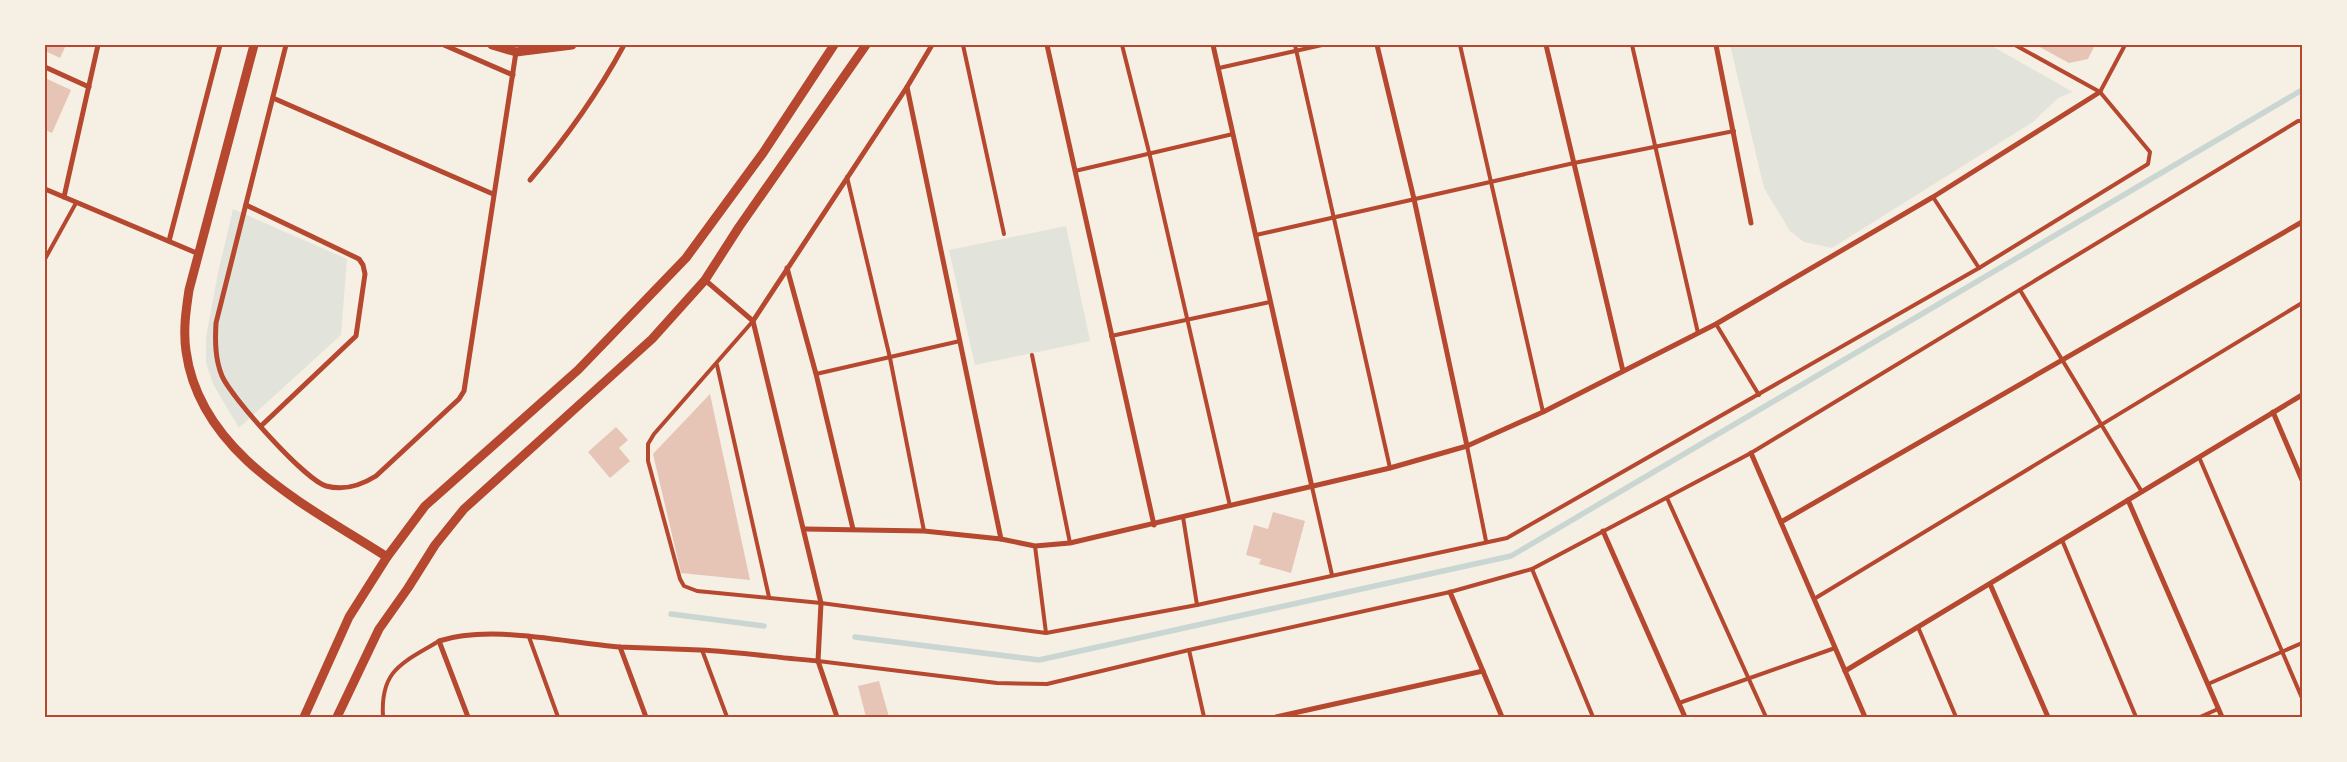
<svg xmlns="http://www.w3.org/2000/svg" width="2347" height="762" viewBox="0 0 2347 762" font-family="'Fira Sans',sans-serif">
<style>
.green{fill:#e2e4dc}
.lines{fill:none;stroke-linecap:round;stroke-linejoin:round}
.stream{stroke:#c9d6d2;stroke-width:5.5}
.building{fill:#e6c5b7}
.service{stroke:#b5482f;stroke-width:4}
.minor{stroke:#b5482f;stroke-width:5}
.tertiary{stroke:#b5482f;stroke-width:9}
.neatline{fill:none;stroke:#b5482f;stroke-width:2}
</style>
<rect width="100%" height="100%" fill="#f6efe4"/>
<g class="green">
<polygon points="1730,45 1990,45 2073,92 2058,98 2033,122 1832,248 1804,242 1790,231 1764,188"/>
<polygon points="233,209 347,259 341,335 239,428 213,384 206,363 206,337 218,273"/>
<polygon points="1066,226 1090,341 975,365 949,250"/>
</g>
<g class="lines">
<g class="stream">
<polyline points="671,614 764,626"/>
<polyline points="855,637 1039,660 1511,556 2302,90"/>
</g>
</g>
<g class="building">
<polygon points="45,45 66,45 60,58 45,51"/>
<polygon points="2036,45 2095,45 2088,59 2069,63"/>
<polygon points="45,78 71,90 52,133 45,130"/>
<polygon points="710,394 750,580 681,573 653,454"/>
<polygon points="616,427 628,440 619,448 630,461 610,478 588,452"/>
<polygon points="1273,512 1305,521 1291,573 1259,564 1261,559 1246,555 1254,525 1268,529"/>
<polygon points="879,681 889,717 866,717 858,686"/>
</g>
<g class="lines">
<g class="service">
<polyline points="963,45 1004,234"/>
<polyline points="1122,45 1149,152 1230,506"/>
<polyline points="1295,45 1390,468"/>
<polyline points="1460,45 1543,412"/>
<polyline points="1632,45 1698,333"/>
<polyline points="1219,68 1322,45"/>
<polyline points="2100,92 2125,45"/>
<polyline points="1075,171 1233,134"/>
<polyline points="847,177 890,358 924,531"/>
<polyline points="1933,197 1979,268"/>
<polyline points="1256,235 1574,163 1734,131"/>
<polyline points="45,259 76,203"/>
<polyline points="2020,290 2142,492"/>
<polyline points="753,321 654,434 648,444 648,461 680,579 684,586 697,591 821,603 1046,633 1197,605 1507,538 1979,268 2148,164 2150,152 2100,92 2015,45"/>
<polyline points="1716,324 1759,395"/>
<polyline points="1111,336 1270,302"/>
<polyline points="1032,355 1070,543"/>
<polyline points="717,365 769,597"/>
<polyline points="816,374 960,341"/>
<polyline points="1467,446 1486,541"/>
<polyline points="2199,457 2302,698"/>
<polyline points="1312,487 1332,575"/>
<polyline points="1667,498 1766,717"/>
<polyline points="1183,517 1197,605"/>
<polyline points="2062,540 2136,717"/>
<polyline points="1035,546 1046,633"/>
<polyline points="1532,569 1593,717"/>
<polyline points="1814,599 2302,303"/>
<polyline points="1918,627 1956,717"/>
<polyline points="529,637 558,717"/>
<polyline points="702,650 727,717"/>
<polyline points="1189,650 1204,717"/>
<polyline points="818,661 997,683 1047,684 1189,650 1450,592 1532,569 1751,453 2298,121 2302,121"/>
<polyline points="2208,684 2302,643"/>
<polyline points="1679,703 1835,648"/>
<path d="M383,717C380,669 403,663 439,641"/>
<polyline points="2200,717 2218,709"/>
</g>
<g class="minor">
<path d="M286,45L216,323C215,341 215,359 222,376C231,397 305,480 326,486C344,491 360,486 376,476L459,399L464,391L516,52"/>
<polyline points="444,45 513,75"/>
<polyline points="1047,45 1154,525"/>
<polyline points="1213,45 1312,487"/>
<polyline points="1377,45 1414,199 1467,446"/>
<polyline points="1546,45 1623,371"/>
<polyline points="1716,45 1751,223"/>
<polyline points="45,67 89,87"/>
<polyline points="907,87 1001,539"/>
<polyline points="273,98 493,194"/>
<path d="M530,180C567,137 597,95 624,45"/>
<polyline points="45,189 199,254"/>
<polyline points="64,197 98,45"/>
<polyline points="246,205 359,259 363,265 365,274 356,336 261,426"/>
<polyline points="169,241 220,45"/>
<polyline points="787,268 816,374 853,529"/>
<polyline points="705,280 753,321 821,603 818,661 837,717"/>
<polyline points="753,321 907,87 932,45"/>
<polyline points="2273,412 2302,480"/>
<polyline points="1751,453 1865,717"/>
<polyline points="2128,500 2222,717"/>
<polyline points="1781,522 2302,222"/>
<polyline points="805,529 924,531 1001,539 1035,546 1070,543 1390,468 1467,446 1543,412 1716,324 1933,197 2100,92"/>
<polyline points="1603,531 1685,717"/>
<polyline points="1990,584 2048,717"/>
<polyline points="1450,592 1502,717"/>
<polyline points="620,647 646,717"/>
<polyline points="1845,671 2302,395"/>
<path d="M468,717L439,641C491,624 566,643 620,647C647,648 674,649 700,650C740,652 779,658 818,661"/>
<polyline points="1276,717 1483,671"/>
</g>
<g class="tertiary">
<path d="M254,45L189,290C186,310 183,330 186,351C200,455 308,506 387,557"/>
<polyline points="492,45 516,52 572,45"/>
<polyline points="304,717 349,617 387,557 425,506 578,370 686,258 763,153 834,45"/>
<polyline points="337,717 379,629 408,588 435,545 464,509 652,339 705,280 739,227 866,45"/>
</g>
</g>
<rect width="2347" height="762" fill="none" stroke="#f6efe4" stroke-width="92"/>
<rect x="46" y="46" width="2255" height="670" class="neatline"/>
</svg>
